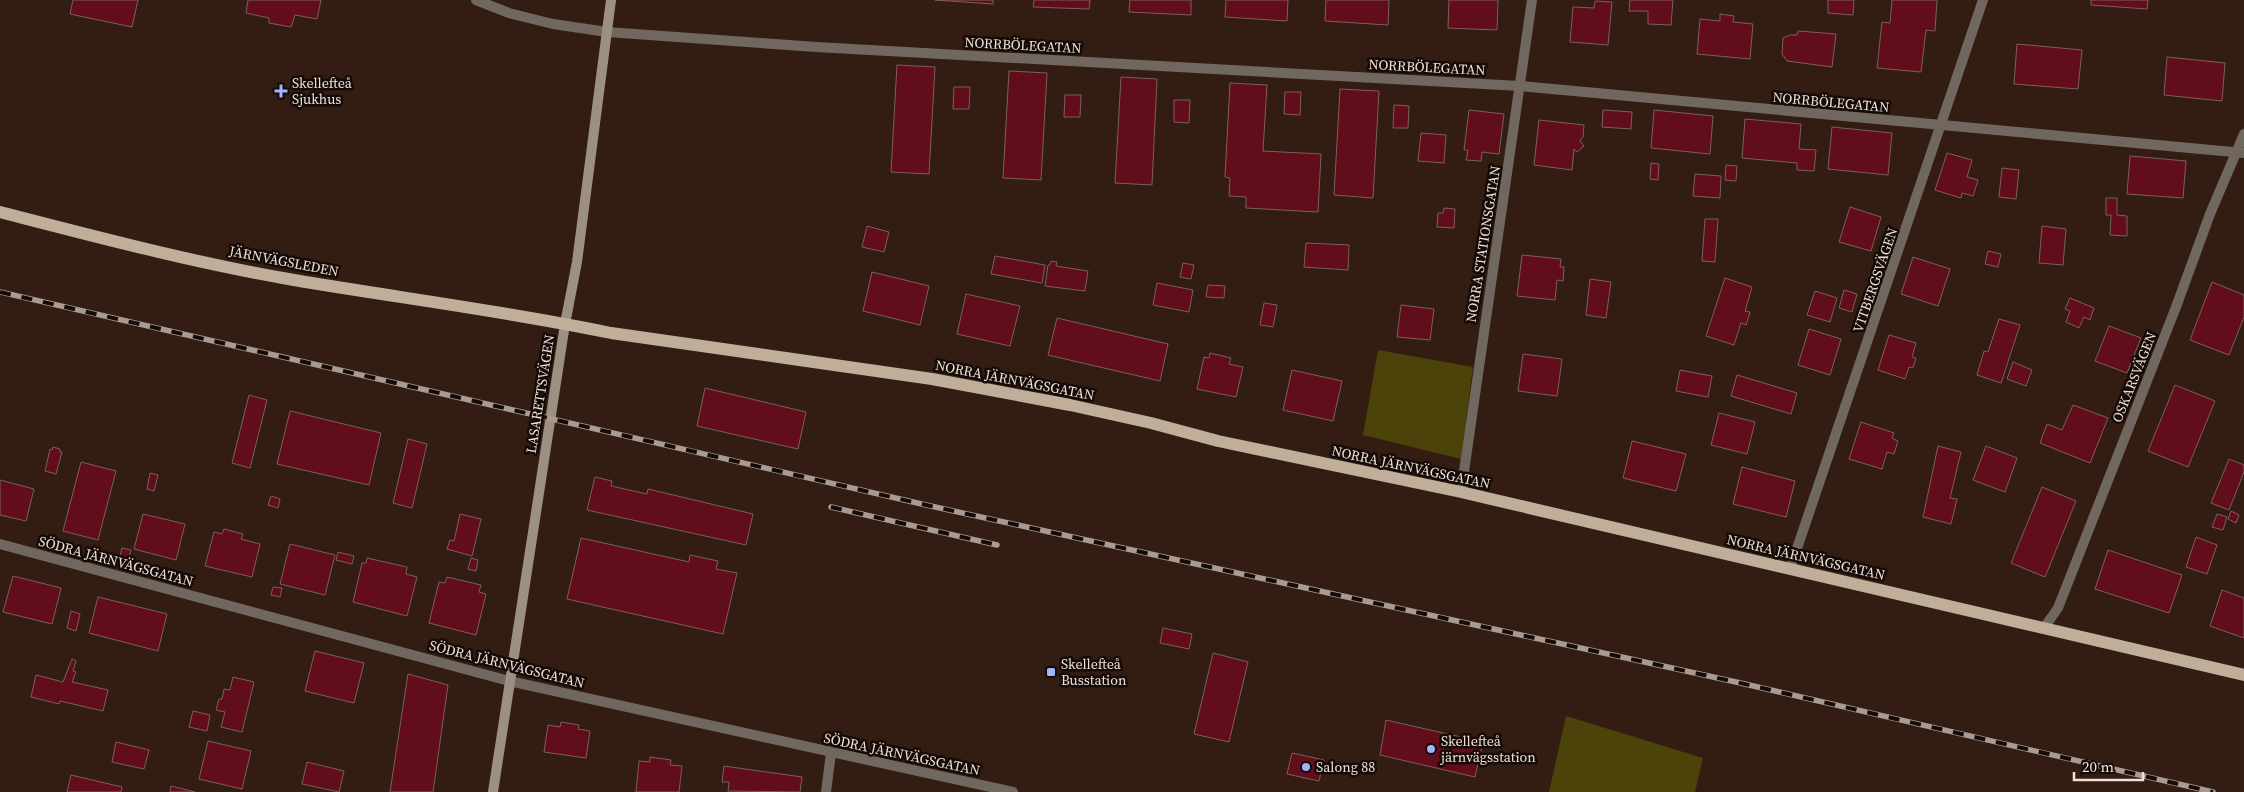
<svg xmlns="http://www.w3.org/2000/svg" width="2244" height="792" viewBox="0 0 2244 792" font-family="'Source Serif 4',serif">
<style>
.green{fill:#4b4309}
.building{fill:#610d1a;stroke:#7c5f5e}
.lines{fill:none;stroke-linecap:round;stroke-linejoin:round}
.minor{stroke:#70685f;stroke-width:10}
.secondary{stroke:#9c9080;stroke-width:10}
.primary{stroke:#beae9a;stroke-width:12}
.rail-casing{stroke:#ab9a92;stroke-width:5.5}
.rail{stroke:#140a06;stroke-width:4;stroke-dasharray:11;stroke-linecap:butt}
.poi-dot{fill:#9eb4fd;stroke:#140a06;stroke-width:2}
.labels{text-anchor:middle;stroke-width:5;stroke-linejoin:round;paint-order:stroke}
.street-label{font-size:14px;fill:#eedfd8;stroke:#140a06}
.poi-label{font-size:14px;fill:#eedfd8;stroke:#140a06;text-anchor:start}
</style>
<rect width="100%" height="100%" fill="#331d13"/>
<g class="green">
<polygon points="1378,350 1473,367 1461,459 1363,435"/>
<polygon points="1566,716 1703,758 1695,792 1549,792"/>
</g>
<g class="building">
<polygon points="73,0 138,0 132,27 70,14"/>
<polygon points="248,0 321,0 317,19 295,15 291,27 269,23 269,18 246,13"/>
<polygon points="935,0 993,0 993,4"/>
<polygon points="1034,0 1090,0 1089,9 1033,7"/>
<polygon points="1130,0 1191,0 1191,15 1129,12"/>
<polygon points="1226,0 1288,0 1287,21 1225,17"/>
<polygon points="1326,0 1389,0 1388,25 1325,21"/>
<polygon points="1449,0 1498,0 1497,30 1448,28"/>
<polygon points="1630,0 1673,0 1671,25 1648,24 1648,11 1629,11"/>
<polygon points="1828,0 1854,0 1853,15 1828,13"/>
<polygon points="1892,0 1937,0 1935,31 1926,30 1921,72 1877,68 1882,22 1890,23"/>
<polygon points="2091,0 2148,0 2147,9 2091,5"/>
<polygon points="1595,1 1612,2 1608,45 1570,42 1573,7 1594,8"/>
<polygon points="1720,14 1734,16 1733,22 1753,24 1750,59 1697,54 1700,19 1720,21"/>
<polygon points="1798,31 1836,34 1832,67 1787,61 1782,54 1783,38 1790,35 1797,35"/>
<polygon points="2017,44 2082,50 2078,89 2014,84"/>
<polygon points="2167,57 2225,63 2222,101 2164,95"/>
<polygon points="897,65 935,67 929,174 891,172"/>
<polygon points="1009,71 1047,73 1041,180 1003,178"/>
<polygon points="1121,77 1157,79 1152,185 1115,183"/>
<polygon points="1230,83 1267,85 1263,151 1321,154 1318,212 1246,208 1246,197 1229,196 1230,178 1225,177"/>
<polygon points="954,87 970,87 969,109 953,109"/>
<polygon points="1340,89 1379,91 1373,198 1334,195"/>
<polygon points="1285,92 1301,92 1300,115 1284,114"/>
<polygon points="1065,95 1081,95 1080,117 1064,117"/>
<polygon points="1174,100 1190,100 1189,123 1174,122"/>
<polygon points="1394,105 1409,106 1408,128 1393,128"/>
<polygon points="1469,110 1504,114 1499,154 1482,152 1481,161 1466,160 1468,150 1464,150"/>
<polygon points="1603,110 1632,112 1631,129 1602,127"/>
<polygon points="1654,110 1713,116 1710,154 1651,148"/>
<polygon points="1745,119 1801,124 1799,149 1816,150 1814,171 1797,170 1797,163 1742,158"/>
<polygon points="1539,120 1584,125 1583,137 1580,141 1584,146 1577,152 1574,149 1572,170 1534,165"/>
<polygon points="1832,127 1892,133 1888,175 1828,169"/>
<polygon points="1421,133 1446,135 1444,163 1418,161"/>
<polygon points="1947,153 1972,160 1967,177 1978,180 1973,196 1962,193 1961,198 1935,190"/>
<polygon points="2130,156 2186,161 2183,198 2127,194"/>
<polygon points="1651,163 1659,164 1658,180 1650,179"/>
<polygon points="1726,165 1737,166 1736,181 1725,180"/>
<polygon points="2002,168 2019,170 2016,199 1999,197"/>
<polygon points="1695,174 1721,176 1720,198 1693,196"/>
<polygon points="2106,198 2117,198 2117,215 2127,216 2127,236 2110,235 2111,215 2106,215"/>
<polygon points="1850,207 1881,217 1871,251 1839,242"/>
<polygon points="1444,208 1455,209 1454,228 1437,227 1438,213 1443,213"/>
<polygon points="1705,219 1718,219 1715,262 1702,261"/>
<polygon points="867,226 889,232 884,252 862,247"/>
<polygon points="2042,226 2066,229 2063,265 2039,263"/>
<polygon points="1306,243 1349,245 1348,270 1304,267"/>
<polygon points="1988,251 2001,254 1998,267 1985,264"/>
<polygon points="1522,255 1561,259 1560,267 1564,267 1563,281 1557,280 1555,300 1517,296"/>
<polygon points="995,256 1045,265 1042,283 991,274"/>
<polygon points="1913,257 1950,269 1938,306 1901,294"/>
<polygon points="1051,261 1057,262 1056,266 1088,271 1085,291 1045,286 1048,265 1050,265"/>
<polygon points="1183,263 1194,265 1191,279 1180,277"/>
<polygon points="872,272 929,286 920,325 863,311"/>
<polygon points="1725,278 1752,287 1745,311 1750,312 1746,325 1741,323 1734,345 1706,336"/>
<polygon points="1590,279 1611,282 1606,318 1586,315"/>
<polygon points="2212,282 2244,295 2244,317 2229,355 2190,340"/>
<polygon points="1157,283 1193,290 1189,312 1153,305"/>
<polygon points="1208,285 1225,286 1224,298 1206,297"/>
<polygon points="1844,290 1857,294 1852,312 1839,308"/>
<polygon points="1815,291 1837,298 1830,322 1807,315"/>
<polygon points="966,294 1020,306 1010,346 957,334"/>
<polygon points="2070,298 2094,308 2090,320 2084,317 2079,328 2066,322 2070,311 2065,309"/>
<polygon points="1264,303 1277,305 1273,327 1260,325"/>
<polygon points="1401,305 1434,309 1430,340 1397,337"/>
<polygon points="1057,318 1168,344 1160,381 1048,355"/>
<polygon points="1999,319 2020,325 2001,383 1977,375 1984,351 1988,352"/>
<polygon points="2109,326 2141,338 2127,373 2095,361"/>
<polygon points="1809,329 1841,339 1830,375 1798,365"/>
<polygon points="1889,335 1916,343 1912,357 1916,358 1913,368 1909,367 1905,379 1878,370"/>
<polygon points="1210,353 1231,358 1229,364 1243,367 1236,397 1197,389 1204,357 1209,358"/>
<polygon points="1523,354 1562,359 1557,396 1518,391"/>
<polygon points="2013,362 2032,370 2026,386 2007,379"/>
<polygon points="1292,370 1342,381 1333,421 1283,410"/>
<polygon points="1680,370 1712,376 1708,397 1676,391"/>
<polygon points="1737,375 1797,393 1791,414 1731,396"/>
<polygon points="2175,385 2215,401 2188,467 2148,451"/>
<polygon points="705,388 806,412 798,449 697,426"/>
<polygon points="249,395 267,400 250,468 232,463"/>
<polygon points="2073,405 2108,418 2090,463 2040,443 2047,424 2062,430"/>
<polygon points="290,411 381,433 369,485 277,464"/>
<polygon points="1719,413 1755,422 1747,454 1711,445"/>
<polygon points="1861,422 1894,433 1892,438 1898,441 1894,454 1887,452 1882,469 1849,459"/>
<polygon points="408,439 427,444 412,508 393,503"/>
<polygon points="1632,441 1686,454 1676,491 1623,478"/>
<polygon points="1938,446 1961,452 1950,498 1957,499 1951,524 1923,517"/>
<polygon points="1986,446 2017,458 2005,492 1973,480"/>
<polygon points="53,447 60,449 60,452 62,452 56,474 45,471 50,449 52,450"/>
<polygon points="2229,459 2244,465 2244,472 2229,510 2211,503"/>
<polygon points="81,462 116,471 98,540 63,531"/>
<polygon points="1742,467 1795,481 1786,517 1733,504"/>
<polygon points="150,473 158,475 154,491 147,489"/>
<polygon points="595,477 612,481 611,486 647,494 648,489 753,514 746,545 587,510"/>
<polygon points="0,480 34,489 26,521 0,515"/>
<polygon points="2042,487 2076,501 2045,577 2011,563"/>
<polygon points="271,496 280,499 278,508 268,505"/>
<polygon points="2231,511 2239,515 2236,523 2228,519"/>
<polygon points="143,514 185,524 176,560 134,549"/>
<polygon points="460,514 481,519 472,556 447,549 450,540 454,541"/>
<polygon points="2217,514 2227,517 2223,530 2212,527"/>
<polygon points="224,529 243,534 241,539 260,544 252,577 205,566 214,532 222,534"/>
<polygon points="2196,537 2217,545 2207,574 2186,567"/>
<polygon points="581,538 689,562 690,555 718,561 716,569 737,573 723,634 567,599"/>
<polygon points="290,544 335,555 325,595 280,584"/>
<polygon points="122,548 131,550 129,558 120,556"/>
<polygon points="2108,550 2182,575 2169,613 2095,589"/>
<polygon points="338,552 354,556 352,564 336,560"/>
<polygon points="367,558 407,567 406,574 417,577 407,616 353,602 362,563 366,563"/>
<polygon points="471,558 478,560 476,571 468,569"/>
<polygon points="13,576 61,588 52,624 3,612"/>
<polygon points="447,577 481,585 479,592 486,594 476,635 429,623 439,582 445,583"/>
<polygon points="273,587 282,588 280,597 271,595"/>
<polygon points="2222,590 2244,598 2244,638 2210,626"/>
<polygon points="98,597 167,614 158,651 89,633"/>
<polygon points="71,611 80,614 76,631 67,628"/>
<polygon points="1163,628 1192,634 1189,649 1160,643"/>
<polygon points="315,651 364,663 354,703 305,691"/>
<polygon points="1213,653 1248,662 1229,742 1194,734"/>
<polygon points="72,659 76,661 73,671 76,672 72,682 108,690 103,711 60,701 59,704 31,697 36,675 63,682"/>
<polygon points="408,674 448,685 433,792 390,792"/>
<polygon points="233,677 254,682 242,732 221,727 225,712 216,710 219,699 222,699 224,689 230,690"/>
<polygon points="193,711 210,715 207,731 189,727"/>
<polygon points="1386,720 1483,742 1475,777 1380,755"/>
<polygon points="561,722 579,725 578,729 590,731 586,758 544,752 548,725 560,727"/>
<polygon points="208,741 251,751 242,789 199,779"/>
<polygon points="116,742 149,750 144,769 112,762"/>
<polygon points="1292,753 1324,760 1319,781 1287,774"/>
<polygon points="650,757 671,760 670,765 682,766 679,792 636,792 639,761 650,762"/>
<polygon points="307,762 344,771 339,792 302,784"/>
<polygon points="724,766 802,777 800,792 728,791 729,782 722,782"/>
<polygon points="71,775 122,787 121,792 67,792"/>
<polygon points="171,786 195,792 170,792"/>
</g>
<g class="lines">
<g class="minor">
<polyline points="476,0 509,13 553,24 607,32 816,47 1520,86 2244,153"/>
<polyline points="1461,492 1532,0"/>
<polyline points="0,544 509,681 1013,792"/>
<polyline points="1790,569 1983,0"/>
<polyline points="2044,628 2058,608 2176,307 2210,214 2244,134"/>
<polyline points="826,792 831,753"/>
</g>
<polyline class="secondary" points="493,792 565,324 577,262 611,0"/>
<path class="primary" d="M0,212C97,237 195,263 294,280C400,298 506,311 611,333L932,379L1070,405L1151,423L1218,441L1461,492L2244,675"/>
<g class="rail-casing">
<g id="rail">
<polyline points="0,292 926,505 1736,682 2213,792"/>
<polyline points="831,507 997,545"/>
</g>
</g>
<use href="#rail" class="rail"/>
</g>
<g class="poi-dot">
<path d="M278.5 83.5h5v5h5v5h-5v5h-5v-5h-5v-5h5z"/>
<rect x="1046" y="667" width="10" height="10" rx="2.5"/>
<circle cx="1431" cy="749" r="5"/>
<circle cx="1306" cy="767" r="5"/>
</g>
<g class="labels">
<g class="street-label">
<text transform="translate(1023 45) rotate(3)" y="5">NORRBÖLEGATAN</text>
<text transform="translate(1427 67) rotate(3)" y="5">NORRBÖLEGATAN</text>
<text transform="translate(1831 102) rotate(5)" y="5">NORRBÖLEGATAN</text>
<text transform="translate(1483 244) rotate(-81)" y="5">NORRA STATIONSGATAN</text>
<text transform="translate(284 261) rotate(11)" y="5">JÄRNVÄGSLEDEN</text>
<text transform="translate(1875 280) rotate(-71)" y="5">VITBERGSVÄGEN</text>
<text transform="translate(2134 377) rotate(-68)" y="5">OSKARSVÄGEN</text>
<text transform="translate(1015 380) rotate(11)" y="5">NORRA JÄRNVÄGSGATAN</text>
<text transform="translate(540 394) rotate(-81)" y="5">LASARETTSVÄGEN</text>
<text transform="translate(1411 467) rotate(12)" y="5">NORRA JÄRNVÄGSGATAN</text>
<text transform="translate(1806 557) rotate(13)" y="5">NORRA JÄRNVÄGSGATAN</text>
<text transform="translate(116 561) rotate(15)" y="5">SÖDRA JÄRNVÄGSGATAN</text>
<text transform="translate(507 664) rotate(14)" y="5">SÖDRA JÄRNVÄGSGATAN</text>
<text transform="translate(902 754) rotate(12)" y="5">SÖDRA JÄRNVÄGSGATAN</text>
</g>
<g class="poi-label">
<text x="292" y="88">Skellefteå<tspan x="292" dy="16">Sjukhus</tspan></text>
<text x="1061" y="669">Skellefteå<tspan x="1061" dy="16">Busstation</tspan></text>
<text x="1441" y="746">Skellefteå<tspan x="1441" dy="16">järnvägsstation</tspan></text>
<text x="1316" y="772">Salong 88</text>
</g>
</g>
<path d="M2074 772v8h69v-8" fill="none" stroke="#eedfd8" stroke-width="2.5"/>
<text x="2082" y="772" font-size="15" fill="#eedfd8" stroke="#140a06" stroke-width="4" paint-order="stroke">20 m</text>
</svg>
